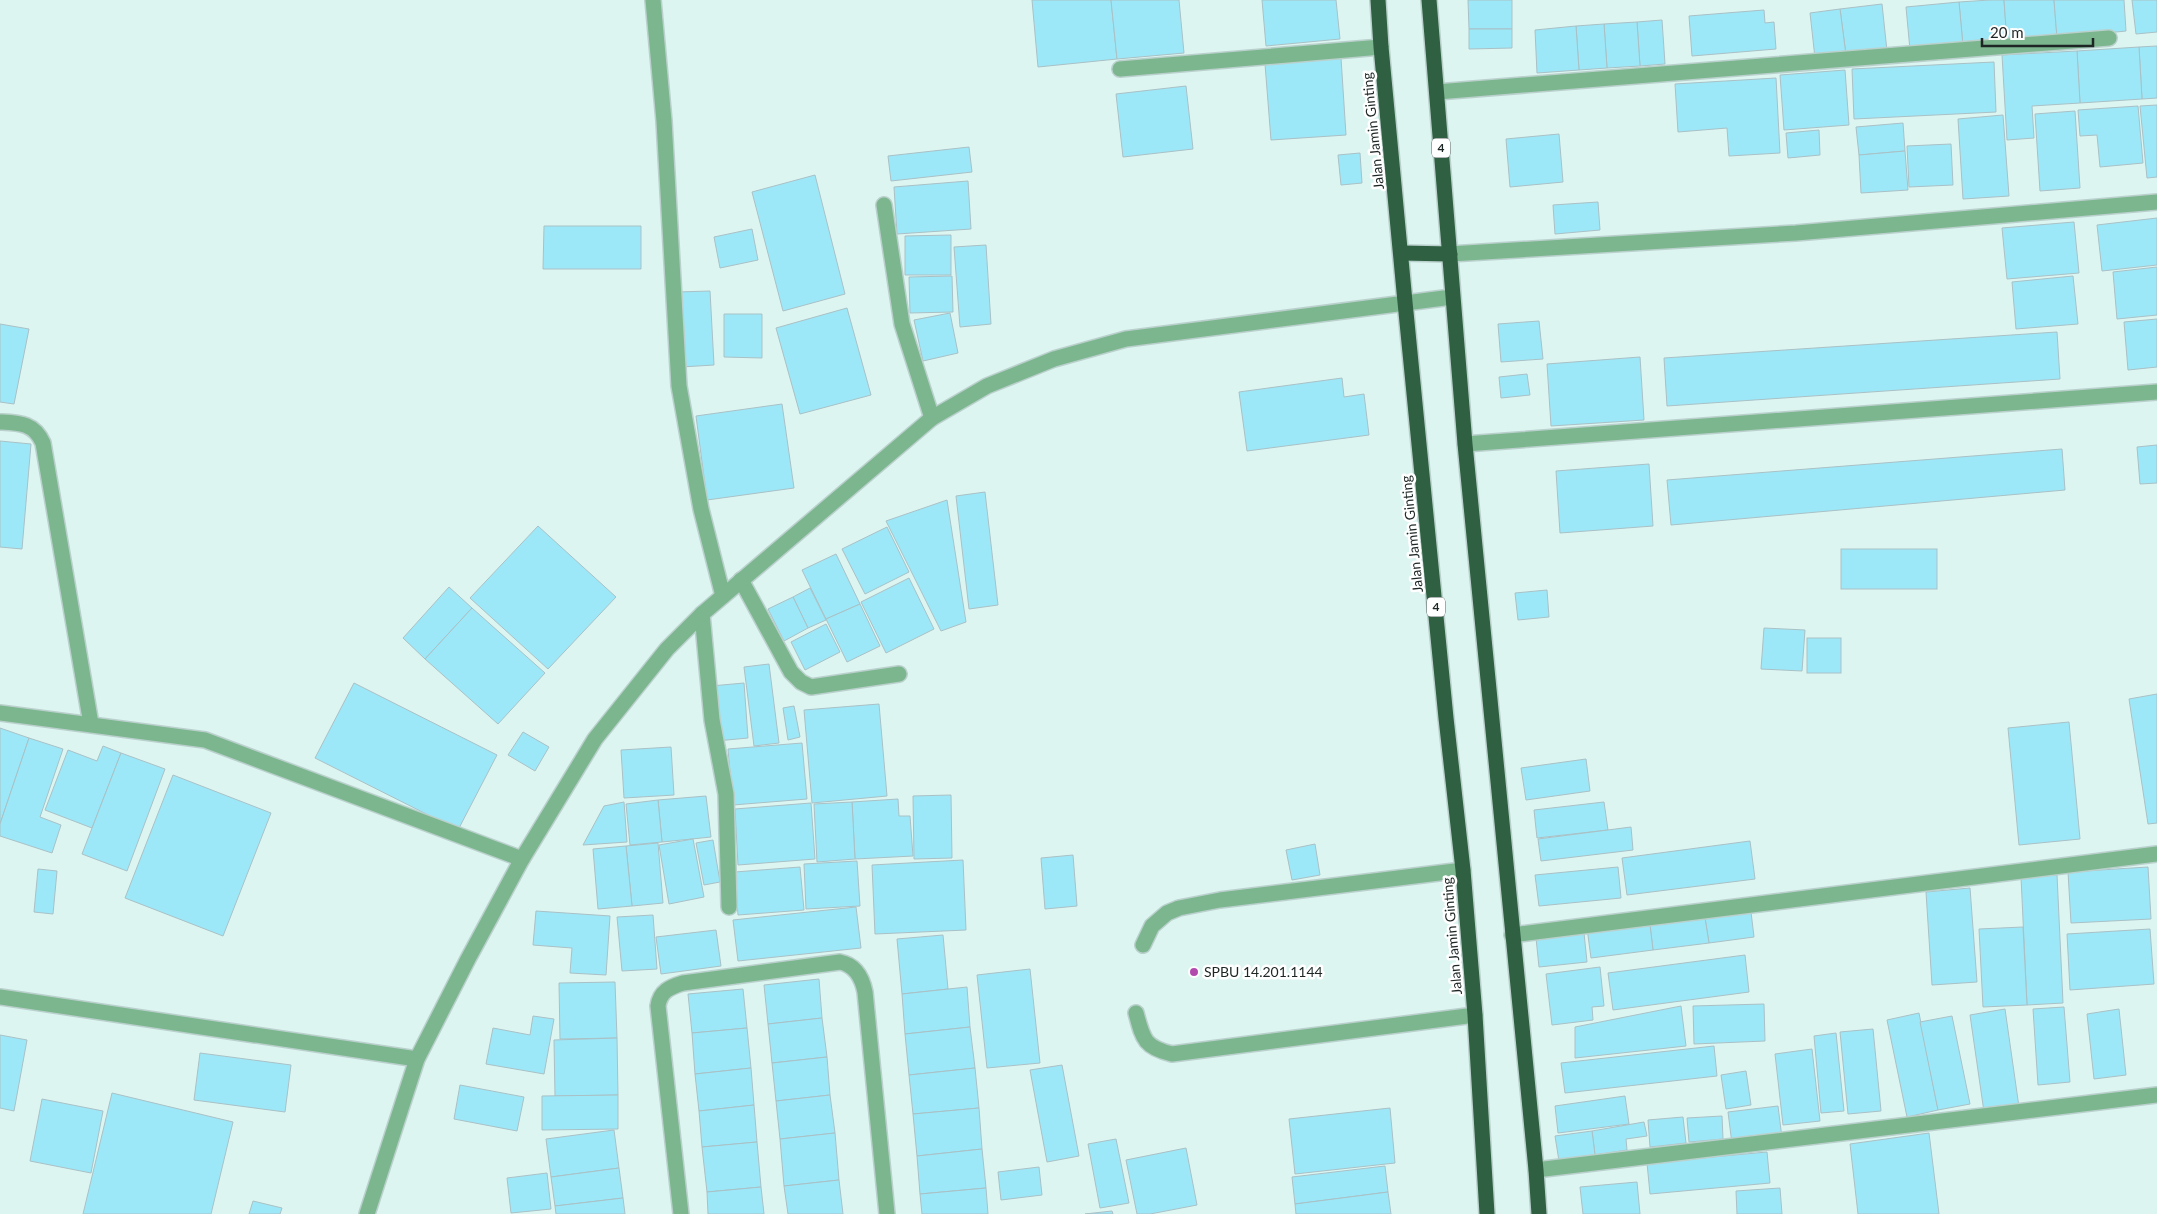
<svg xmlns="http://www.w3.org/2000/svg" width="2157" height="1214" viewBox="0 0 2157 1214" font-family="Lato,sans-serif">
<style>
.building{fill:#9de8f8;stroke:#a9c1c6}
.lines{fill:none;stroke-linecap:round;stroke-linejoin:round}
.lane-casing{stroke:#bad0cc;stroke-width:18}
.street-casing{stroke:#bad0cc;stroke-width:18}
.highway-casing{stroke:#bad0cc;stroke-width:18}
.lane{stroke:#7bb68e;stroke-width:15}
.street{stroke:#7bb68e;stroke-width:15}
.highway{stroke:#2e6041;stroke-width:15}
.poi-dot{fill:#b24aae;stroke:#fff;stroke-width:2}
.labels{text-anchor:middle;stroke-width:5;stroke-linejoin:round;paint-order:stroke}
.shield{fill:#fff;stroke:#616766;stroke-width:1}
.shield-label{font-size:12px;font-weight:bold;fill:#1d2625}
.street-label{font-size:14px;fill:#1d2625;stroke:#fff}
.poi-label{font-size:14px;fill:#1d2625;stroke:#fff;text-anchor:start}
</style>
<rect width="100%" height="100%" fill="#dcf5f1"/>
<g class="building">
<polygon points="1032,0 1111,0 1117,59 1038,67"/>
<polygon points="1111,0 1179,0 1184,53 1117,59"/>
<polygon points="1262,0 1336,0 1340,39 1266,46"/>
<polygon points="1468,0 1512,0 1512,29 1469,29"/>
<polygon points="1990,0 2004,0 2007,42 1963,46 1959,2"/>
<polygon points="2004,0 2054,0 2057,38 2007,42"/>
<polygon points="2054,0 2124,0 2126,31 2057,38"/>
<polygon points="2132,0 2157,0 2157,32 2136,34"/>
<polygon points="1959,2 1963,46 1910,50 1906,7"/>
<polygon points="1882,4 1887,51 1846,55 1840,9"/>
<polygon points="1840,9 1846,55 1815,58 1810,13"/>
<polygon points="1764,10 1765,23 1774,22 1776,49 1692,56 1689,16"/>
<polygon points="1662,20 1665,64 1640,66 1637,22"/>
<polygon points="1637,22 1640,66 1607,68 1604,24"/>
<polygon points="1604,24 1607,68 1579,70 1576,26"/>
<polygon points="1576,26 1579,70 1537,73 1535,30"/>
<polygon points="1469,29 1512,29 1512,48 1469,49"/>
<polygon points="2157,46 2157,98 2142,99 2139,47"/>
<polygon points="2139,47 2142,99 2080,103 2077,51"/>
<polygon points="2077,51 2080,103 2032,106 2034,138 2007,140 2002,55"/>
<polygon points="1341,58 1346,135 1271,140 1265,64"/>
<polygon points="1994,62 1996,112 1854,119 1852,69"/>
<polygon points="1845,70 1849,125 1784,130 1780,75"/>
<polygon points="1776,78 1780,153 1729,156 1727,128 1678,132 1675,84"/>
<polygon points="1186,86 1193,149 1123,157 1116,94"/>
<polygon points="2157,105 2157,177 2147,178 2140,106"/>
<polygon points="2138,106 2143,163 2100,167 2097,135 2080,136 2078,110"/>
<polygon points="2075,111 2080,188 2040,191 2035,114"/>
<polygon points="2003,115 2009,196 1963,199 1958,119"/>
<polygon points="1903,123 1905,151 1859,155 1856,127"/>
<polygon points="1819,130 1820,155 1788,158 1786,133"/>
<polygon points="1559,134 1563,182 1510,187 1506,139"/>
<polygon points="1951,144 1953,185 1909,187 1907,146"/>
<polygon points="969,147 972,172 891,181 888,156"/>
<polygon points="1905,151 1908,190 1861,193 1859,155"/>
<polygon points="1360,153 1362,183 1341,185 1338,155"/>
<polygon points="815,175 845,294 783,311 752,192"/>
<polygon points="968,181 971,229 897,234 894,187"/>
<polygon points="1598,202 1600,230 1555,234 1553,205"/>
<polygon points="2157,218 2157,265 2102,271 2097,225"/>
<polygon points="2074,222 2079,273 2007,279 2002,228"/>
<polygon points="544,226 641,226 641,269 543,269"/>
<polygon points="752,229 758,260 720,268 714,237"/>
<polygon points="951,235 951,275 905,275 905,236"/>
<polygon points="986,245 991,324 960,327 954,247"/>
<polygon points="2157,267 2157,315 2117,319 2113,272"/>
<polygon points="952,276 953,312 910,313 909,277"/>
<polygon points="2073,276 2078,324 2016,329 2012,282"/>
<polygon points="710,291 714,365 681,367 677,292"/>
<polygon points="847,308 871,395 800,414 776,328"/>
<polygon points="950,313 958,353 923,361 914,320"/>
<polygon points="724,314 762,314 762,358 724,357"/>
<polygon points="2157,319 2157,367 2128,370 2124,322"/>
<polygon points="1539,321 1543,359 1501,362 1498,324"/>
<polygon points="0,324 29,329 14,404 0,402"/>
<polygon points="2057,332 2060,379 1667,406 1664,358"/>
<polygon points="1640,357 1644,420 1551,426 1547,364"/>
<polygon points="1527,374 1530,395 1501,398 1499,377"/>
<polygon points="1342,378 1344,397 1364,394 1369,435 1247,451 1239,392"/>
<polygon points="782,404 794,488 707,500 696,416"/>
<polygon points="0,441 31,444 22,549 0,547"/>
<polygon points="2157,445 2157,483 2140,484 2137,447"/>
<polygon points="2062,449 2065,490 1671,525 1667,480"/>
<polygon points="1649,464 1653,526 1560,533 1556,471"/>
<polygon points="985,492 998,605 969,609 956,496"/>
<polygon points="947,500 966,622 941,631 886,521"/>
<polygon points="538,526 616,597 548,669 470,598"/>
<polygon points="887,527 909,572 865,594 842,549"/>
<rect x="1841" y="549" width="96" height="40"/>
<polygon points="836,554 860,604 826,619 802,570"/>
<polygon points="909,578 934,629 886,653 861,602"/>
<polygon points="449,587 472,608 425,659 403,638"/>
<polygon points="810,588 826,620 808,628 793,597"/>
<polygon points="1547,590 1549,617 1518,620 1515,593"/>
<polygon points="793,597 808,628 784,641 768,609"/>
<polygon points="860,604 880,646 847,662 826,619"/>
<polygon points="472,608 545,673 498,724 425,659"/>
<polygon points="826,624 840,652 805,670 791,642"/>
<polygon points="1764,628 1805,630 1802,671 1761,669"/>
<rect x="1807" y="638" width="34" height="35"/>
<polygon points="769,664 779,743 754,746 744,667"/>
<polygon points="354,683 497,755 458,830 315,758"/>
<polygon points="744,683 748,738 716,741 711,686"/>
<polygon points="2157,694 2157,823 2148,824 2129,699"/>
<polygon points="879,704 887,796 812,803 804,710"/>
<polygon points="794,706 800,737 788,740 783,708"/>
<polygon points="2069,722 2080,839 2019,845 2008,728"/>
<polygon points="0,728 29,738 0,824"/>
<polygon points="523,732 549,747 535,771 508,755"/>
<polygon points="29,738 63,749 40,817 61,825 52,853 0,836 0,824"/>
<polygon points="802,743 807,799 733,805 728,749"/>
<polygon points="103,746 121,753 92,828 45,810 68,750 97,761"/>
<polygon points="671,747 674,795 624,798 621,750"/>
<polygon points="121,753 165,769 127,871 82,854"/>
<polygon points="1586,759 1590,791 1526,800 1521,768"/>
<polygon points="173,775 271,813 223,936 125,898"/>
<polygon points="951,795 952,858 914,859 913,796"/>
<polygon points="706,796 711,837 662,842 658,800"/>
<polygon points="898,799 899,816 910,816 913,856 855,859 852,802"/>
<polygon points="658,800 662,842 630,845 626,804"/>
<polygon points="624,802 627,842 583,845 604,806"/>
<polygon points="852,802 855,859 817,862 814,804"/>
<polygon points="1604,802 1608,830 1537,838 1534,810"/>
<polygon points="811,803 815,859 738,865 735,809"/>
<polygon points="1631,827 1633,850 1541,861 1538,839"/>
<polygon points="693,839 704,897 669,904 659,845"/>
<polygon points="713,840 720,882 704,885 696,843"/>
<polygon points="1750,841 1755,879 1627,895 1622,858"/>
<polygon points="658,843 663,903 632,906 626,846"/>
<polygon points="1315,844 1320,875 1292,880 1286,850"/>
<polygon points="626,846 632,906 598,909 593,849"/>
<polygon points="1073,855 1077,906 1045,909 1041,858"/>
<polygon points="963,860 966,930 875,934 872,865"/>
<polygon points="857,861 860,906 806,909 804,864"/>
<polygon points="800,867 804,910 738,915 735,872"/>
<polygon points="1618,867 1621,898 1539,906 1535,875"/>
<polygon points="2148,867 2151,919 2071,923 2068,872"/>
<polygon points="38,869 57,871 53,914 34,912"/>
<polygon points="2057,875 2063,1003 2027,1005 2021,877"/>
<polygon points="1970,888 1977,982 1932,985 1926,892"/>
<polygon points="856,907 861,948 738,961 733,920"/>
<polygon points="536,911 610,916 606,975 570,973 572,948 533,945"/>
<polygon points="1751,912 1754,937 1709,943 1705,918"/>
<polygon points="653,915 657,969 622,971 617,917"/>
<polygon points="1705,918 1709,943 1653,950 1650,925"/>
<polygon points="1650,925 1653,950 1591,958 1587,928"/>
<polygon points="2023,927 2027,1005 1983,1007 1979,929"/>
<polygon points="2150,929 2154,984 2070,990 2067,934"/>
<polygon points="716,930 721,966 661,974 656,937"/>
<polygon points="1584,933 1587,962 1539,967 1536,938"/>
<polygon points="943,935 948,989 902,994 897,939"/>
<polygon points="1745,955 1749,992 1613,1010 1608,973"/>
<polygon points="1600,967 1604,1006 1592,1007 1593,1020 1552,1025 1546,974"/>
<polygon points="1030,969 1040,1063 987,1068 977,975"/>
<polygon points="819,979 822,1018 768,1024 764,985"/>
<polygon points="615,982 617,1038 560,1039 559,983"/>
<polygon points="967,987 970,1027 905,1034 902,994"/>
<polygon points="743,989 747,1028 692,1033 688,994"/>
<polygon points="1764,1004 1765,1041 1694,1044 1693,1006"/>
<polygon points="1681,1006 1686,1046 1575,1058 1575,1027"/>
<polygon points="2064,1007 2070,1082 2038,1085 2033,1009"/>
<polygon points="2005,1009 2019,1107 1984,1112 1970,1015"/>
<polygon points="2119,1009 2126,1075 2094,1079 2087,1014"/>
<polygon points="1919,1013 1938,1110 1907,1117 1887,1020"/>
<polygon points="533,1016 554,1019 544,1074 486,1064 493,1028 530,1035"/>
<polygon points="1952,1016 1970,1104 1938,1110 1920,1022"/>
<polygon points="822,1018 827,1057 772,1063 768,1024"/>
<polygon points="970,1027 975,1068 909,1075 905,1034"/>
<polygon points="747,1028 751,1068 695,1074 692,1033"/>
<polygon points="1873,1029 1881,1111 1848,1114 1840,1032"/>
<polygon points="1836,1033 1844,1111 1821,1113 1814,1036"/>
<polygon points="0,1035 27,1040 14,1111 0,1108"/>
<polygon points="617,1038 618,1095 555,1096 554,1040"/>
<polygon points="1714,1046 1717,1076 1565,1093 1561,1063"/>
<polygon points="1812,1049 1820,1121 1783,1125 1775,1054"/>
<polygon points="200,1053 291,1065 285,1112 194,1100"/>
<polygon points="827,1057 830,1095 776,1101 772,1063"/>
<polygon points="1062,1065 1079,1156 1047,1162 1030,1070"/>
<polygon points="751,1068 754,1105 699,1111 695,1074"/>
<polygon points="975,1068 979,1108 913,1114 909,1075"/>
<polygon points="1746,1071 1751,1105 1726,1109 1721,1075"/>
<polygon points="460,1085 524,1097 517,1131 454,1119"/>
<polygon points="112,1093 233,1122 211,1214 83,1214"/>
<polygon points="618,1095 618,1129 542,1130 542,1096"/>
<polygon points="830,1095 835,1133 780,1139 776,1101"/>
<polygon points="1625,1096 1629,1124 1558,1133 1555,1106"/>
<polygon points="42,1099 103,1111 91,1173 30,1161"/>
<polygon points="754,1105 757,1142 702,1147 699,1111"/>
<polygon points="1778,1106 1782,1138 1732,1144 1728,1112"/>
<polygon points="979,1108 982,1149 917,1156 913,1114"/>
<polygon points="1390,1108 1395,1163 1295,1174 1289,1119"/>
<polygon points="1722,1116 1723,1139 1689,1142 1687,1118"/>
<polygon points="1683,1117 1686,1143 1650,1147 1648,1120"/>
<polygon points="1644,1122 1647,1136 1626,1139 1627,1150 1595,1155 1592,1131"/>
<polygon points="614,1130 619,1168 551,1177 546,1139"/>
<polygon points="1592,1131 1595,1155 1559,1161 1555,1136"/>
<polygon points="835,1133 839,1180 784,1186 780,1139"/>
<polygon points="1929,1133 1939,1214 1858,1214 1850,1144"/>
<polygon points="1116,1139 1129,1203 1100,1208 1088,1144"/>
<polygon points="757,1142 761,1187 707,1192 702,1147"/>
<polygon points="1186,1148 1197,1205 1150,1214 1137,1214 1126,1160"/>
<polygon points="982,1149 986,1188 920,1194 917,1156"/>
<polygon points="1767,1152 1770,1183 1650,1194 1647,1163"/>
<polygon points="1385,1166 1388,1192 1295,1204 1292,1177"/>
<polygon points="1039,1167 1042,1195 1001,1200 998,1172"/>
<polygon points="619,1168 623,1198 555,1206 551,1177"/>
<polygon points="547,1173 551,1209 511,1213 507,1178"/>
<polygon points="839,1180 843,1214 788,1214 784,1186"/>
<polygon points="1637,1182 1640,1214 1583,1214 1580,1187"/>
<polygon points="761,1187 764,1214 708,1214 707,1192"/>
<polygon points="986,1188 988,1214 922,1214 920,1194"/>
<polygon points="1780,1188 1782,1214 1737,1214 1736,1191"/>
<polygon points="1388,1192 1391,1214 1296,1214 1295,1204"/>
<polygon points="623,1198 625,1214 556,1214 555,1206"/>
<polygon points="253,1201 282,1208 280,1214 249,1214"/>
<polygon points="1112,1211 1113,1214 1085,1214"/>
</g>
<g class="lines">
<g class="lane-casing">
<g id="lane">
<polyline points="1120,69 1381,47"/>
<polyline points="884,205 902,324 932,418"/>
<polyline points="1143,945 1152,926 1167,913 1179,908 1220,900 1463,870"/>
<path d="M1136,1013C1143,1039 1144,1047 1172,1054L1475,1015"/>
</g>
</g>
<g class="street-casing">
<g id="street">
<polyline points="653,0 664,121 679,386 701,509 723,596"/>
<polyline points="1437,92 2109,38"/>
<polyline points="1450,254 1796,233 2157,202"/>
<path d="M0,422C20,423 34,423 43,443L91,724"/>
<polyline points="1465,444 2157,392"/>
<polyline points="741,580 791,672 801,682 811,687 899,674"/>
<polyline points="702,614 712,720 726,794 729,907"/>
<polyline points="0,713 205,740 522,859"/>
<polyline points="1512,935 2157,854"/>
<polyline points="0,997 417,1059"/>
<polyline points="1536,1170 2157,1095"/>
<polyline points="367,1214 417,1059 468,959 522,859 595,739 667,649 702,614 932,418 987,386 1054,359 1126,339 1452,297"/>
<path d="M681,1214L658,1006C660,991 670,987 683,983L840,962C855,965 862,977 865,992L887,1214"/>
</g>
</g>
<g class="highway-casing">
<g id="highway">
<polyline points="1378,0 1381,47 1405,302 1446,718 1463,870 1475,1015 1487,1214"/>
<polyline points="1429,0 1465,444 1536,1170 1539,1214"/>
<polyline points="1402,253 1450,254"/>
</g>
</g>
<use href="#lane" class="lane"/>
<use href="#street" class="street"/>
<use href="#highway" class="highway"/>
</g>
<circle class="poi-dot" cx="1194" cy="972" r="5"/>
<g class="labels">
<g class="shield">
<rect x="1432" y="138.5" width="18" height="19" rx="4"/>
<rect x="1427" y="597.5" width="18" height="19" rx="4"/>
</g>
<g class="shield-label">
<text x="1441" y="152">4</text>
<text x="1436" y="611">4</text>
</g>
<g class="street-label">
<text transform="translate(1373 131) rotate(-96)" y="5">Jalan Jamin Ginting</text>
<text transform="translate(1412 534) rotate(-96)" y="5">Jalan Jamin Ginting</text>
<text transform="translate(1452 936) rotate(-95)" y="5">Jalan Jamin Ginting</text>
</g>
<g class="poi-label">
<text x="1204" y="977">SPBU 14.201.1144</text>
</g>
</g>
<path d="M1982 38v8h111v-8" fill="none" stroke="#1d2625" stroke-width="2.5"/>
<text x="1990" y="38" font-size="15" fill="#1d2625" stroke="#ffffff" stroke-width="4" paint-order="stroke">20 m</text>
</svg>
